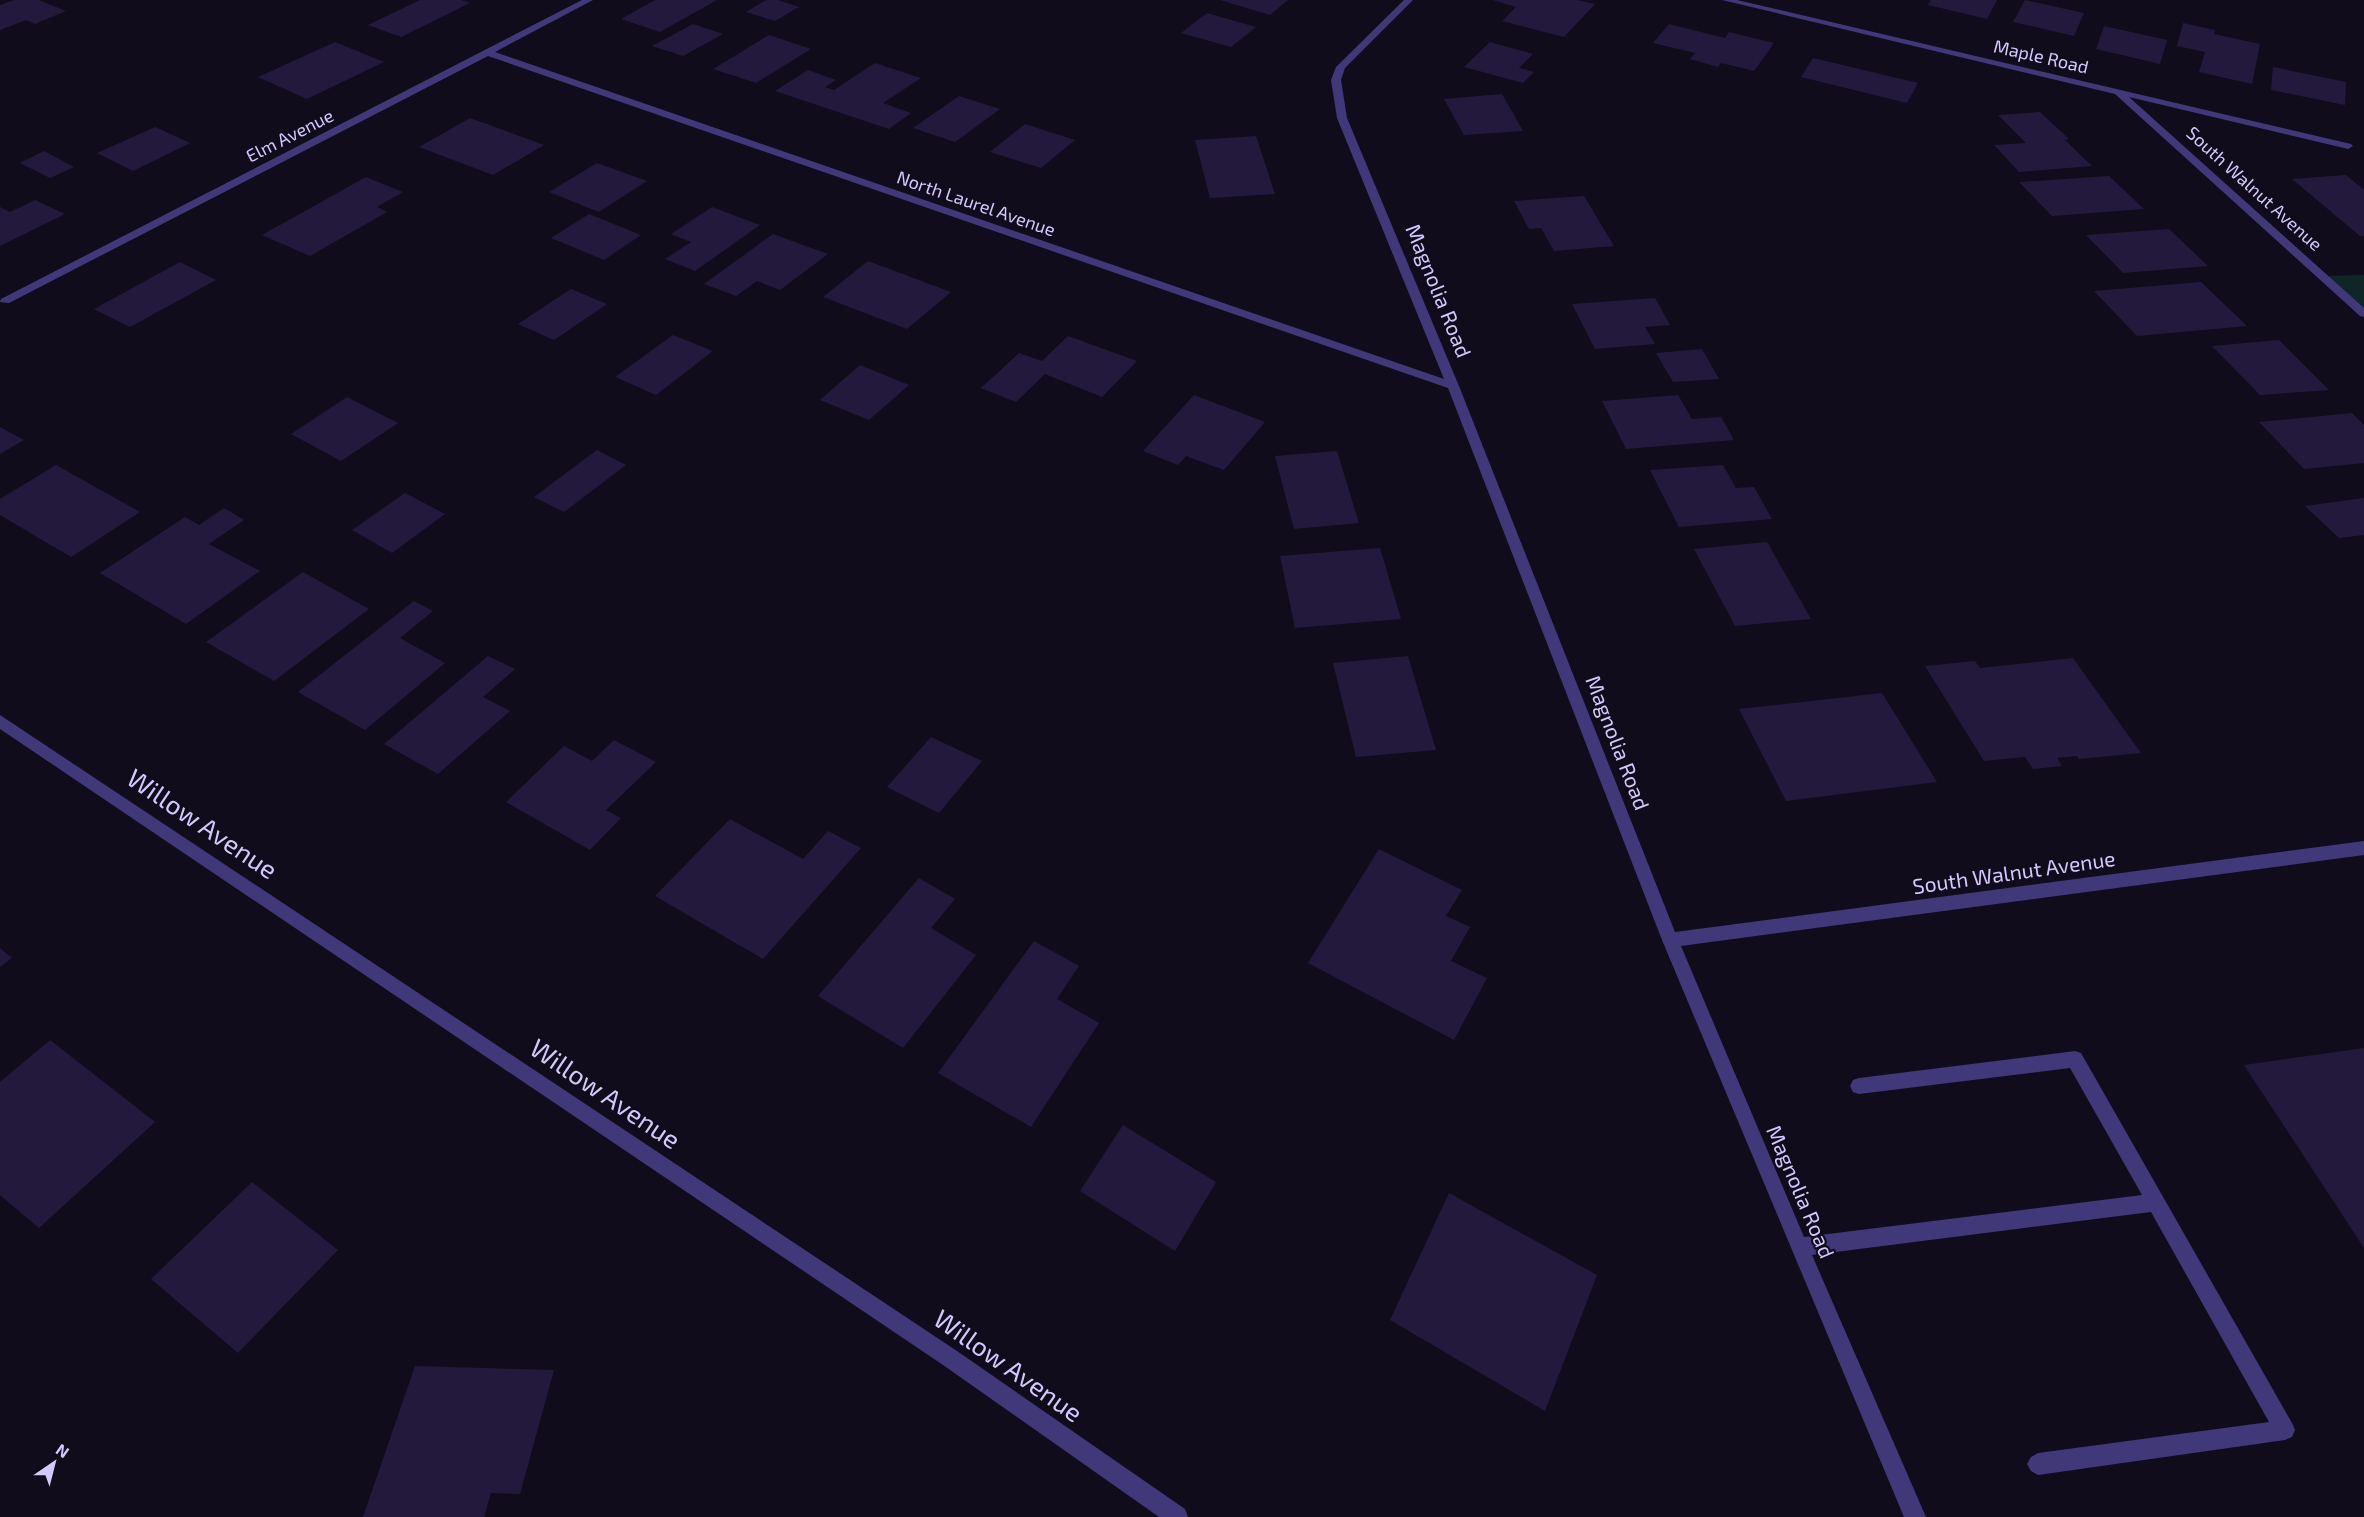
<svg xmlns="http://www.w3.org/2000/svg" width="2364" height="1517" viewBox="0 0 2364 1517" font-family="'Exo 2',sans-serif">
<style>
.green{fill:#0f2526}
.building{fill:#23193d}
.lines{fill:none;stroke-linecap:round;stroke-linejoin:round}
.minor{fill:#41387a;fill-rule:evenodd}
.labels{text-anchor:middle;stroke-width:4.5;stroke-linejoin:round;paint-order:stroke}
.far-street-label{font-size:18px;fill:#d3c9fd;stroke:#100c1c}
.street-label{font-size:21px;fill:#d3c9fd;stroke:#100c1c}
.near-street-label{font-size:26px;fill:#d3c9fd;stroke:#100c1c}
</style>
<rect width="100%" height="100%" fill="#100c1c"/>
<polygon class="green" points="2364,275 2364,317 2321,276"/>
<g class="building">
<polygon points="14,0 39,0 66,11 35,24 26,20 0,30 0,5"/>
<polygon points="420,0 461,0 470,3 401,37 368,25"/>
<polygon points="655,0 717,0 660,32 621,19"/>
<polygon points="766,0 778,0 799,7 775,21 746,12"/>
<polygon points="1220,0 1288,0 1270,15"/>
<polygon points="1493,0 1577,0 1595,4 1564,37 1502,21 1516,7"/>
<polygon points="1931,0 1997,0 1987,19 1928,5"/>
<polygon points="2025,0 2084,13 2074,36 2013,22"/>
<polygon points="1207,13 1256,27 1231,47 1181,33"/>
<polygon points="2183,23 2215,30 2214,34 2260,44 2252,84 2199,72 2205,52 2177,46"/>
<polygon points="693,24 723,34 683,56 652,46"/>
<polygon points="1669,24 1725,38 1729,32 1774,43 1754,71 1721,63 1718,67 1690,59 1695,53 1653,43"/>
<polygon points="2104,26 2167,40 2160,64 2096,49"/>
<polygon points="769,35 811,49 756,83 713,69"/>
<polygon points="335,42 384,62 307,99 258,77"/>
<polygon points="1490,42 1533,54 1519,68 1534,72 1523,83 1464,67"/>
<polygon points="1813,58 1918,83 1907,103 1801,77"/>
<polygon points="875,63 921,78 883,103 911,113 889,129 775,91 808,70 836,80 825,87 834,90"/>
<polygon points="2273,67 2346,82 2345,105 2271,90"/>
<polygon points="1502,94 1523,131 1464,135 1444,99"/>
<polygon points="959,96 1000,109 955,142 913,128"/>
<polygon points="2040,112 2069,139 2065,140 2092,166 2019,172 1994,145 2026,143 1998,115"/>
<polygon points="470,118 544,145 493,175 419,147"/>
<polygon points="1025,124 1075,140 1041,168 990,152"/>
<polygon points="155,127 190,143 133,171 97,153"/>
<polygon points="1256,136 1275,194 1210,198 1195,140"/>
<polygon points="44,151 74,167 50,178 20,163"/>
<polygon points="597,163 647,181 599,212 549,192"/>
<polygon points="2346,175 2364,190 2364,236 2360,236 2292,179"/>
<polygon points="2109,176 2144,209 2052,216 2019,182"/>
<polygon points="366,177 403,192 377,207 387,212 310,256 262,235"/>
<polygon points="1584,196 1614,246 1554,251 1541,228 1529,229 1514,201"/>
<polygon points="35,200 65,214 0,246 0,207 10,212"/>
<polygon points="712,207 760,225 695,271 665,259 691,242 671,234"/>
<polygon points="589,214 641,235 604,260 551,238"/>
<polygon points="2169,229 2208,266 2123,273 2086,235"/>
<polygon points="773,234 828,254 780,290 757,281 736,296 704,284"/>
<polygon points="868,261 951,292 907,329 823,297"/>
<polygon points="180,262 216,280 130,327 94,309"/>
<polygon points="2201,282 2247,326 2137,336 2094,291"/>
<polygon points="571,289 607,304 554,340 518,324"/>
<polygon points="1655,298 1670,325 1645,327 1655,344 1595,349 1572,304"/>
<polygon points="673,335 713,351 656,395 615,377"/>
<polygon points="1068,336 1137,361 1102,397 1045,374 1016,402 981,388 1019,353 1042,361"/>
<polygon points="2279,340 2329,390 2260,395 2212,346"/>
<polygon points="1702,349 1719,379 1673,382 1656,353"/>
<polygon points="860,365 909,385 869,420 820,400"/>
<polygon points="1194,395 1265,422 1224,470 1186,456 1178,465 1143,451"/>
<polygon points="1678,395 1692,419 1721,417 1734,440 1626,449 1602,401"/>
<polygon points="347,397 398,423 341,461 291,434"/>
<polygon points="2352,413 2364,425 2364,463 2304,469 2259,422"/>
<polygon points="0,427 24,440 0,454"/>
<polygon points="597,450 626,465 564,512 534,497"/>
<polygon points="1337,451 1359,523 1294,529 1275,456"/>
<polygon points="56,465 140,512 71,557 0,515 0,499"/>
<polygon points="1723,465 1736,488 1754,487 1772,519 1679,527 1650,470"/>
<polygon points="405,493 445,514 392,553 352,530"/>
<polygon points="2364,498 2364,535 2339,538 2305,506"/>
<polygon points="224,508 244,520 209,544 260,571 186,624 100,573 185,517 199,525"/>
<polygon points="1767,542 1811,619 1735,626 1694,549"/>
<polygon points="1380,548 1401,619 1295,628 1280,556"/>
<polygon points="303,572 369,609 274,681 206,642"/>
<polygon points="414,601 433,611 400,638 445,663 365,730 298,692"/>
<polygon points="488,656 515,669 483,697 510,711 438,774 384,744"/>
<polygon points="1408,656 1436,750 1356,757 1333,663"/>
<polygon points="2073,658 2141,753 2079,759 2077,756 2057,758 2062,766 2033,769 2025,757 1984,761 1925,666 1975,661 1980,668"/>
<polygon points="1882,693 1937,782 1786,801 1739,709"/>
<polygon points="931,737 982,761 939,813 887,787"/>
<polygon points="614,740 656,762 606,810 621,818 590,850 506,802 564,746 592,761"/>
<polygon points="730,819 803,859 828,831 861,848 763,959 655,896"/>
<polygon points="1379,849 1462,890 1446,916 1470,927 1451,961 1487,978 1454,1040 1308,963"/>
<polygon points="919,878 955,899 931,928 976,955 903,1048 818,996"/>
<polygon points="1034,941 1079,966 1057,999 1099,1023 1031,1127 938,1073"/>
<polygon points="0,948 12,958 0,967"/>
<polygon points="50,1040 155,1122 39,1228 0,1195 0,1082"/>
<polygon points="2364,1048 2364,1248 2244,1065"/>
<polygon points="1123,1125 1216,1182 1175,1251 1080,1191"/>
<polygon points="252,1182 338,1250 238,1353 151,1279"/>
<polygon points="1449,1193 1597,1275 1545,1411 1390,1320"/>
<polygon points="415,1366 554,1370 520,1494 491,1493 484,1517 363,1517"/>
</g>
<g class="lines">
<g class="minor">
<polygon points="582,0 593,0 495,52 1444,379 1337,118 1331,80 1336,67 1404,0 1413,0 1345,68 1341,80 1347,118 1459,386 1675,932 2364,841 2364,855 1681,946 1804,1237 2142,1195 2070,1068 1859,1094 1853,1092 1850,1086 1853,1080 1859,1078 2075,1051 2081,1053 2292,1423 2295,1430 2292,1437 2285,1440 2038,1475 2031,1471 2027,1464 2031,1457 2038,1453 2269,1422 2151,1212 1812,1255 1926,1517 1904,1517 1662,940 1448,388 488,56 9,303 0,302 1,299"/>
<polygon points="1722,0 1737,0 2351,144 2353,146 2348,149 2129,97 2364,308 2364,317 2360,316 2115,94"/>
<polygon points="0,715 957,1351 1185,1509 1188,1517 1159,1517 943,1365 0,729"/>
</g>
</g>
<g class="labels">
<g class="far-street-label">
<text transform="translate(2041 57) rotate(13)" y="6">Maple Road</text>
<text transform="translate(290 136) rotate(-27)" y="6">Elm Avenue</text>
<text transform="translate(2254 189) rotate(42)" y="6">South Walnut Avenue</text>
<text transform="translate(976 204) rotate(19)" y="6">North Laurel Avenue</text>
</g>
<g class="street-label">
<text transform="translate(1438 291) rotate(68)" y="7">Magnolia Road</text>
<text transform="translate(1617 743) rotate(69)" y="7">Magnolia Road</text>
<text transform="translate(2014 873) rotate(-8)" y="7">South Walnut Avenue</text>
<text transform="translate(1800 1192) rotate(67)" y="7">Magnolia Road</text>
</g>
<g class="near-street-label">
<text transform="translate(202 824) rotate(34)" y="9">Willow Avenue</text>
<text transform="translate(605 1094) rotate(34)" y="9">Willow Avenue</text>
<text transform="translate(1008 1366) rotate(35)" y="9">Willow Avenue</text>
</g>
</g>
<g transform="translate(54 1463) rotate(35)" stroke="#100c1c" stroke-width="4.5" paint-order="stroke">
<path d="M0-4.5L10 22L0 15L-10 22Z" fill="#d3c9fd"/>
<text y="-9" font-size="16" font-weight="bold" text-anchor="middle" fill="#d3c9fd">N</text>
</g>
</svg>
